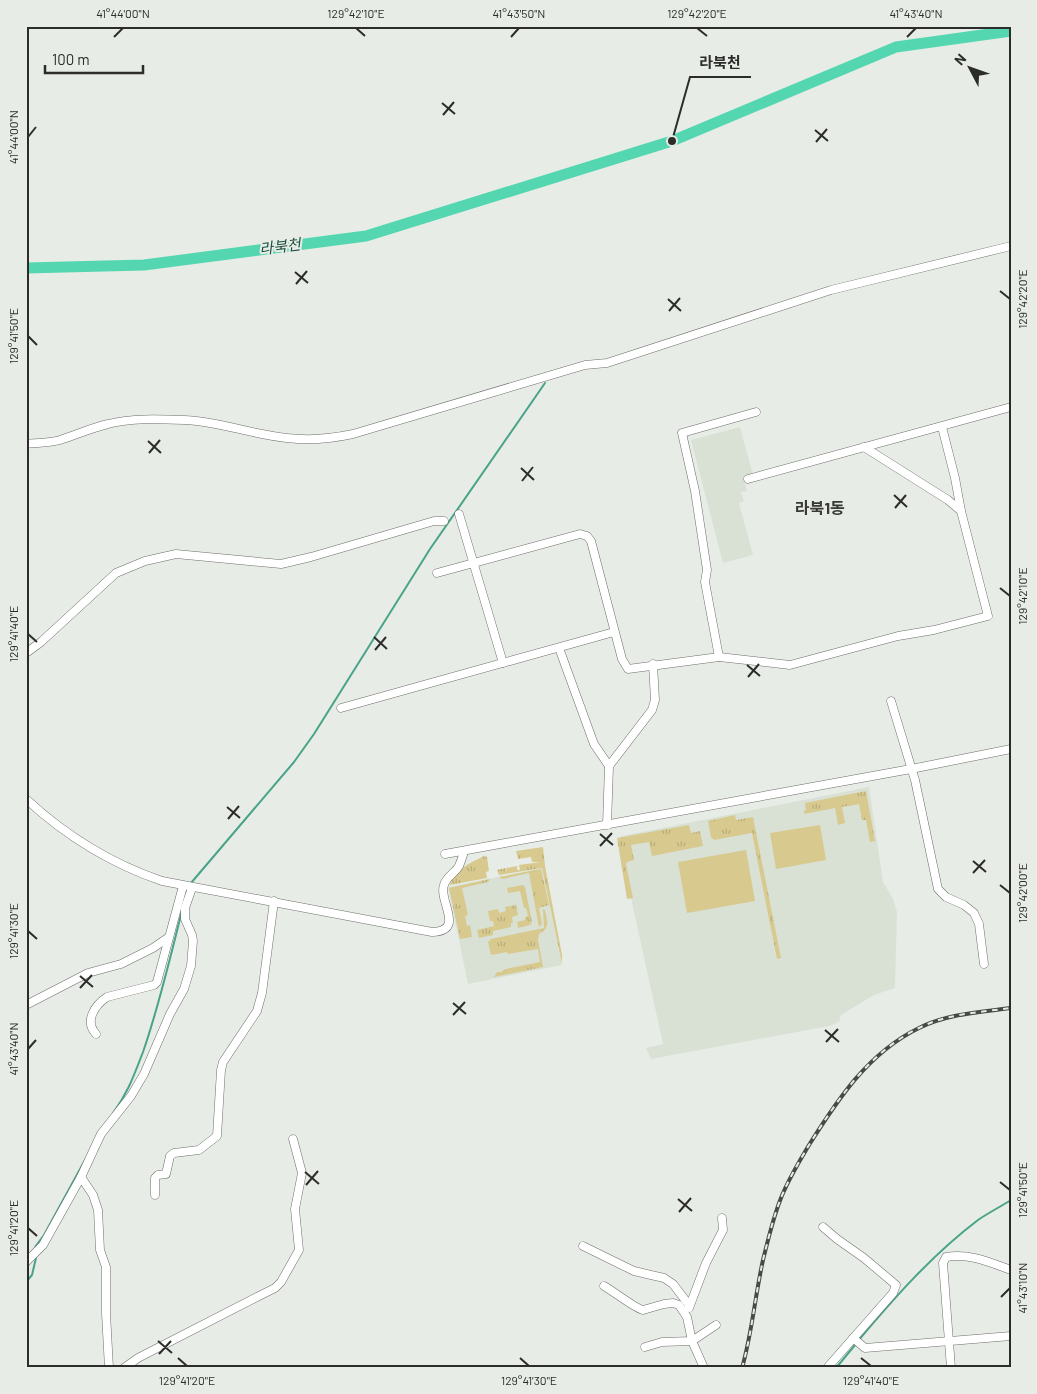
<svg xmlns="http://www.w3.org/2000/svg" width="1037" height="1394" viewBox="0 0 1037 1394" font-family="Barlow,'Noto Sans KR',sans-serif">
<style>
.built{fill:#d9e1d5}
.grass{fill:url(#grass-tufts)}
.park{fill:#d8c98e}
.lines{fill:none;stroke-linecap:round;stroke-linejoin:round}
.stream{stroke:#48a489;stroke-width:2}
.river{stroke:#54d7b1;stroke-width:11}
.minor-casing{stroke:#6c6f6a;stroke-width:9}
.minor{stroke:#fff;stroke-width:8}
.rail-casing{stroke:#484a47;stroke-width:4}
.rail{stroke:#e8ece6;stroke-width:2;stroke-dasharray:5.5;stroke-linecap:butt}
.ticks{fill:none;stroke:#2c2d2b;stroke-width:2}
.labels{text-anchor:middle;stroke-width:4;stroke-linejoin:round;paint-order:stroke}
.water-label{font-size:15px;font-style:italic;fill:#1a5041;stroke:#e8ece6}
.quarter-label{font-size:16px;font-weight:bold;fill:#373a35;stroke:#e8ece6}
.leader{fill:none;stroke:#2c2d2b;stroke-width:2}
.callout-dot{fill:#2c2d2b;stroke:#e8ece6;stroke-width:2}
.callout-label{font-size:15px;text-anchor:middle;font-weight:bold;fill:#2c2d2b;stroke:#e8ece6;stroke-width:4;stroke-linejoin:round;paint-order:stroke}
.neatline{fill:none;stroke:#2c2d2b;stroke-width:2}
.ticks-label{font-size:12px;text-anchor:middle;fill:#2c2d2b}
</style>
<defs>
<pattern id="grass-tufts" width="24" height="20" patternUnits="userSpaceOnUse" patternTransform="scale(1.25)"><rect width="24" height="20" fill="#d8c98e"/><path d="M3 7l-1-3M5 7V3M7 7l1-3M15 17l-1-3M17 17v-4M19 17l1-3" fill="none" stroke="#baad7b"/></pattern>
</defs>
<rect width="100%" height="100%" fill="#e8ece6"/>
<g class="built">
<polygon points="740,427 753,475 743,478 747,491 741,492 744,501 739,503 753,555 723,563 691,440"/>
<polygon points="869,787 883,882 893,899 897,912 895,988 874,995 841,1015 839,1022 829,1026 651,1059 646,1048 663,1044 618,839 622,836"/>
<polygon points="542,868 562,965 468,984 448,887"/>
</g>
<g class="grass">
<polygon points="866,791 875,841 870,842 866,820 862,820 859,804 842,807 845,823 838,825 835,808 804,814 804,811 806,810 805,803"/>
<polygon points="735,815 736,820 753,817 781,958 777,959 752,833 714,840 711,837 708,821"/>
<polygon points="689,825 691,833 700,831 703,846 652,856 649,842 631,845 634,860 627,862 626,864 633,898 627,899 617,838"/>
<polygon points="543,847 545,866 562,955 562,964 542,868 499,875 497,870 505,868 507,872 506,868 517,866 517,870 520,870 519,865 541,862 532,862 531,857 518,859 516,851"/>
<path d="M484,856L487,857L489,871L486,872L487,878L450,885C452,871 472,862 484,856Z"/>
<polygon points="541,869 549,905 539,908 542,924 539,927 529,873 503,879 499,877"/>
<polygon points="490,879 488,882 462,888 468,915 465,916 467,926 470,925 472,937 460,939 449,888"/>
<polygon points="523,885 525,887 532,922 530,925 518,928 517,922 525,920 525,917 528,916 526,908 524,908 520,891 508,893 507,888"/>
<polygon points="516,905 518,915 512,917 513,923 511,923 511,927 493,931 493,935 479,938 477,930 494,926 493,921 490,921 488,911 498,909 499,913 506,911 505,907"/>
<path d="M543,909L545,910C547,922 551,927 539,934L538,940L543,967L494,977L497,972H501L506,969L540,962L538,949L508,954L507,952L491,955L488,942L491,939L544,928Z"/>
</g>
<g class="park">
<polygon points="820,825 826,860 776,869 770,833"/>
<polygon points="746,850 755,901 687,913 678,862"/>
</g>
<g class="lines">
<g class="stream">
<polyline points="191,883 294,762 314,734 430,549 545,383"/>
<path d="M113,1113C128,1093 134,1075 143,1052C159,1006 170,958 182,911"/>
<polyline points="35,1247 44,1235 85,1160"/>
<polyline points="26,1282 32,1275 36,1258"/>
<path d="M858,1341C895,1297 932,1255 978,1220C988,1213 1000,1207 1011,1200"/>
<polyline points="836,1368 855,1345"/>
</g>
<polyline class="river" points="26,268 144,265 366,236 672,141 896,47 1011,31"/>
<g class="minor-casing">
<g id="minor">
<path d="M26,444C37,443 50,443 60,440C76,435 91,428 108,424C131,418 159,419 184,420C211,421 236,429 262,434C296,441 320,441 353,434L585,365L607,363L831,290L1011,246"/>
<polyline points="864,447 948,500 961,511"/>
<polyline points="748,479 1011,407"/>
<polyline points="459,514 503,663"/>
<polyline points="437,573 580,534 587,536 591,541 622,659 628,669 719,657 705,582 707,570 695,491 682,433 756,412"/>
<polyline points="559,648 594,744 609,766"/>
<polyline points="26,653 41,642 116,573 145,561 176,554 281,564 311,557 434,521 444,521"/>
<polyline points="719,657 790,665 898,636 934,630 988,616 961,511 955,478 942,427"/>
<polyline points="891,701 915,780 938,889 946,897 964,905 974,913 979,924 984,964"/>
<polyline points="341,708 614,632"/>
<path d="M26,799C65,835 112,864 162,881L432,932C466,931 438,901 444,885C446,877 455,873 459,866C461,861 463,856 464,851"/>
<polyline points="607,825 609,766 652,710 655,700 653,664"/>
<polyline points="445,854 911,769 1011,749"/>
<polyline points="26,1005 88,973 121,964 153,948 169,937"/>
<path d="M96,1034C84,1021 95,1005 107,997L154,985L157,982L183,886"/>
<polyline points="81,1177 93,1195 98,1210 100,1250 106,1267 106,1313 109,1368"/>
<polyline points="155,1195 155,1178 158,1175 166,1174 170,1156 174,1153 199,1150 217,1136 221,1070 223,1062 257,1011 262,993 274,901"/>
<polyline points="823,1227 837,1239 864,1258 896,1285 893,1293 827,1368"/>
<polyline points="583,1246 634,1271 664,1278 673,1284 689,1305"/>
<polyline points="26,1262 43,1245 81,1177 101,1134 131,1096 144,1074 170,1014 184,989 191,966 193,941 192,935 185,919 185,908 192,888"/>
<path d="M604,1286C613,1291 636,1309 643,1310L664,1304L673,1303L679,1305L687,1317L692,1341L704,1368"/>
<polyline points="689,1308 706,1263 723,1230 722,1218"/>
<polyline points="853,1338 865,1348 1011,1336"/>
<polyline points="645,1347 662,1342 692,1341 716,1325"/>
<polyline points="124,1368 138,1358 259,1296 275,1288 281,1282 299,1250 295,1209 302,1173 293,1139"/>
<path d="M951,1368L943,1263L946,1257C970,1253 989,1262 1011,1270"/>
</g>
</g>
<use href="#minor" class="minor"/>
<g class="rail-casing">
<path id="rail" d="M742,1368C752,1333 755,1296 763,1260C768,1240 773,1218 781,1198C788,1180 799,1162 809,1145C838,1099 868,1053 919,1028C946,1014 981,1012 1011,1008"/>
</g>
<use href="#rail" class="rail"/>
</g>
<path class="ticks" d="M356,28L365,36M697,28L707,36M114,37L123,28M511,37L519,28M907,37L916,28M442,103L455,114M443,115L454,102M815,130L828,141M28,137L36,127M816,142L827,129M295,272L308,283M296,284L307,271M1000,291L1010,299M668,299L681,311M669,311L680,298M28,336L37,345M148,441L161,453M149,453L160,440M521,468L534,480M522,481L533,467M894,495L907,507M895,508L906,495M1000,588L1010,596M28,634L37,642M374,637L387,649M375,650L386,637M747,665L760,676M748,677L759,664M227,807L240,818M228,819L239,806M600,834L613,845M600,846L612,833M973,861L986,872M973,873L985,860M1000,885L1010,893M28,931L37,939M80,976L93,987M80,988L92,975M453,1003L466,1014M453,1015L465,1002M825,1030L839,1042M826,1042L838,1029M28,1049L36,1040M305,1172L319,1184M1000,1182L1010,1190M306,1185L318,1171M678,1199L692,1211M679,1212L691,1198M28,1228L37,1236M1001,1297L1010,1288M158,1341L172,1353M159,1354L171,1341M178,1358L187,1366M520,1358L529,1366M861,1358L871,1366"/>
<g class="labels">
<g class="water-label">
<text transform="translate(280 247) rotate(-7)" y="5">라북천</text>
</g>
<g class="quarter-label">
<text x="820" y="514">라북1동</text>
</g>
</g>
<path class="leader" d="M672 141L690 77H751"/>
<circle class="callout-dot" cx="672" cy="141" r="5"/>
<g class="callout-label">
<text x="720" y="68">라북천</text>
</g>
<rect width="1037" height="1394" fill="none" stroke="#e8ece6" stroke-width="55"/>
<g transform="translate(970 68) rotate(311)" stroke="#e8ece6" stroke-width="4" paint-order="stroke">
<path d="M0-4L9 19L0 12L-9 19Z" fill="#2c2d2b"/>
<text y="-8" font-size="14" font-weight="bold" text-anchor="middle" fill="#2c2d2b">N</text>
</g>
<path d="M45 65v8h98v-8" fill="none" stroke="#2c2d2b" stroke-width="2.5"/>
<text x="52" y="65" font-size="15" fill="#2c2d2b" stroke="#e8ece6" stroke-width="4" paint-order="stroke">100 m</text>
<rect x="28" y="28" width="982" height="1338" class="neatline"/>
<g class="ticks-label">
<text x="123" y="18">41°44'00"N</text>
<text x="356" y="18">129°42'10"E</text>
<text x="519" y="18">41°43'50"N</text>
<text x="697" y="18">129°42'20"E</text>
<text x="916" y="18">41°43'40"N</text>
<text transform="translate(14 137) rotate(-90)" y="4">41°44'00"N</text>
<text transform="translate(1023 299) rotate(-90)" y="4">129°42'20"E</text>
<text transform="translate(14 336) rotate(-90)" y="4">129°41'50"E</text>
<text transform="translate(1023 596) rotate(-90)" y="4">129°42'10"E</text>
<text transform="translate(14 634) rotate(-90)" y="4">129°41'40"E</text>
<text transform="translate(1023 893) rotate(-90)" y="4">129°42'00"E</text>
<text transform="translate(14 931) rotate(-90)" y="4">129°41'30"E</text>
<text transform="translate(14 1049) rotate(-90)" y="4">41°43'40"N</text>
<text transform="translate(1023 1190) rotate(-90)" y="4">129°41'50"E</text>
<text transform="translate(14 1228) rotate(-90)" y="4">129°41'20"E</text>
<text transform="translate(1023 1288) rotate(-90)" y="4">41°43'10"N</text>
<text x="187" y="1385">129°41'20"E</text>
<text x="529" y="1385">129°41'30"E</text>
<text x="871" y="1385">129°41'40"E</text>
</g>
</svg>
